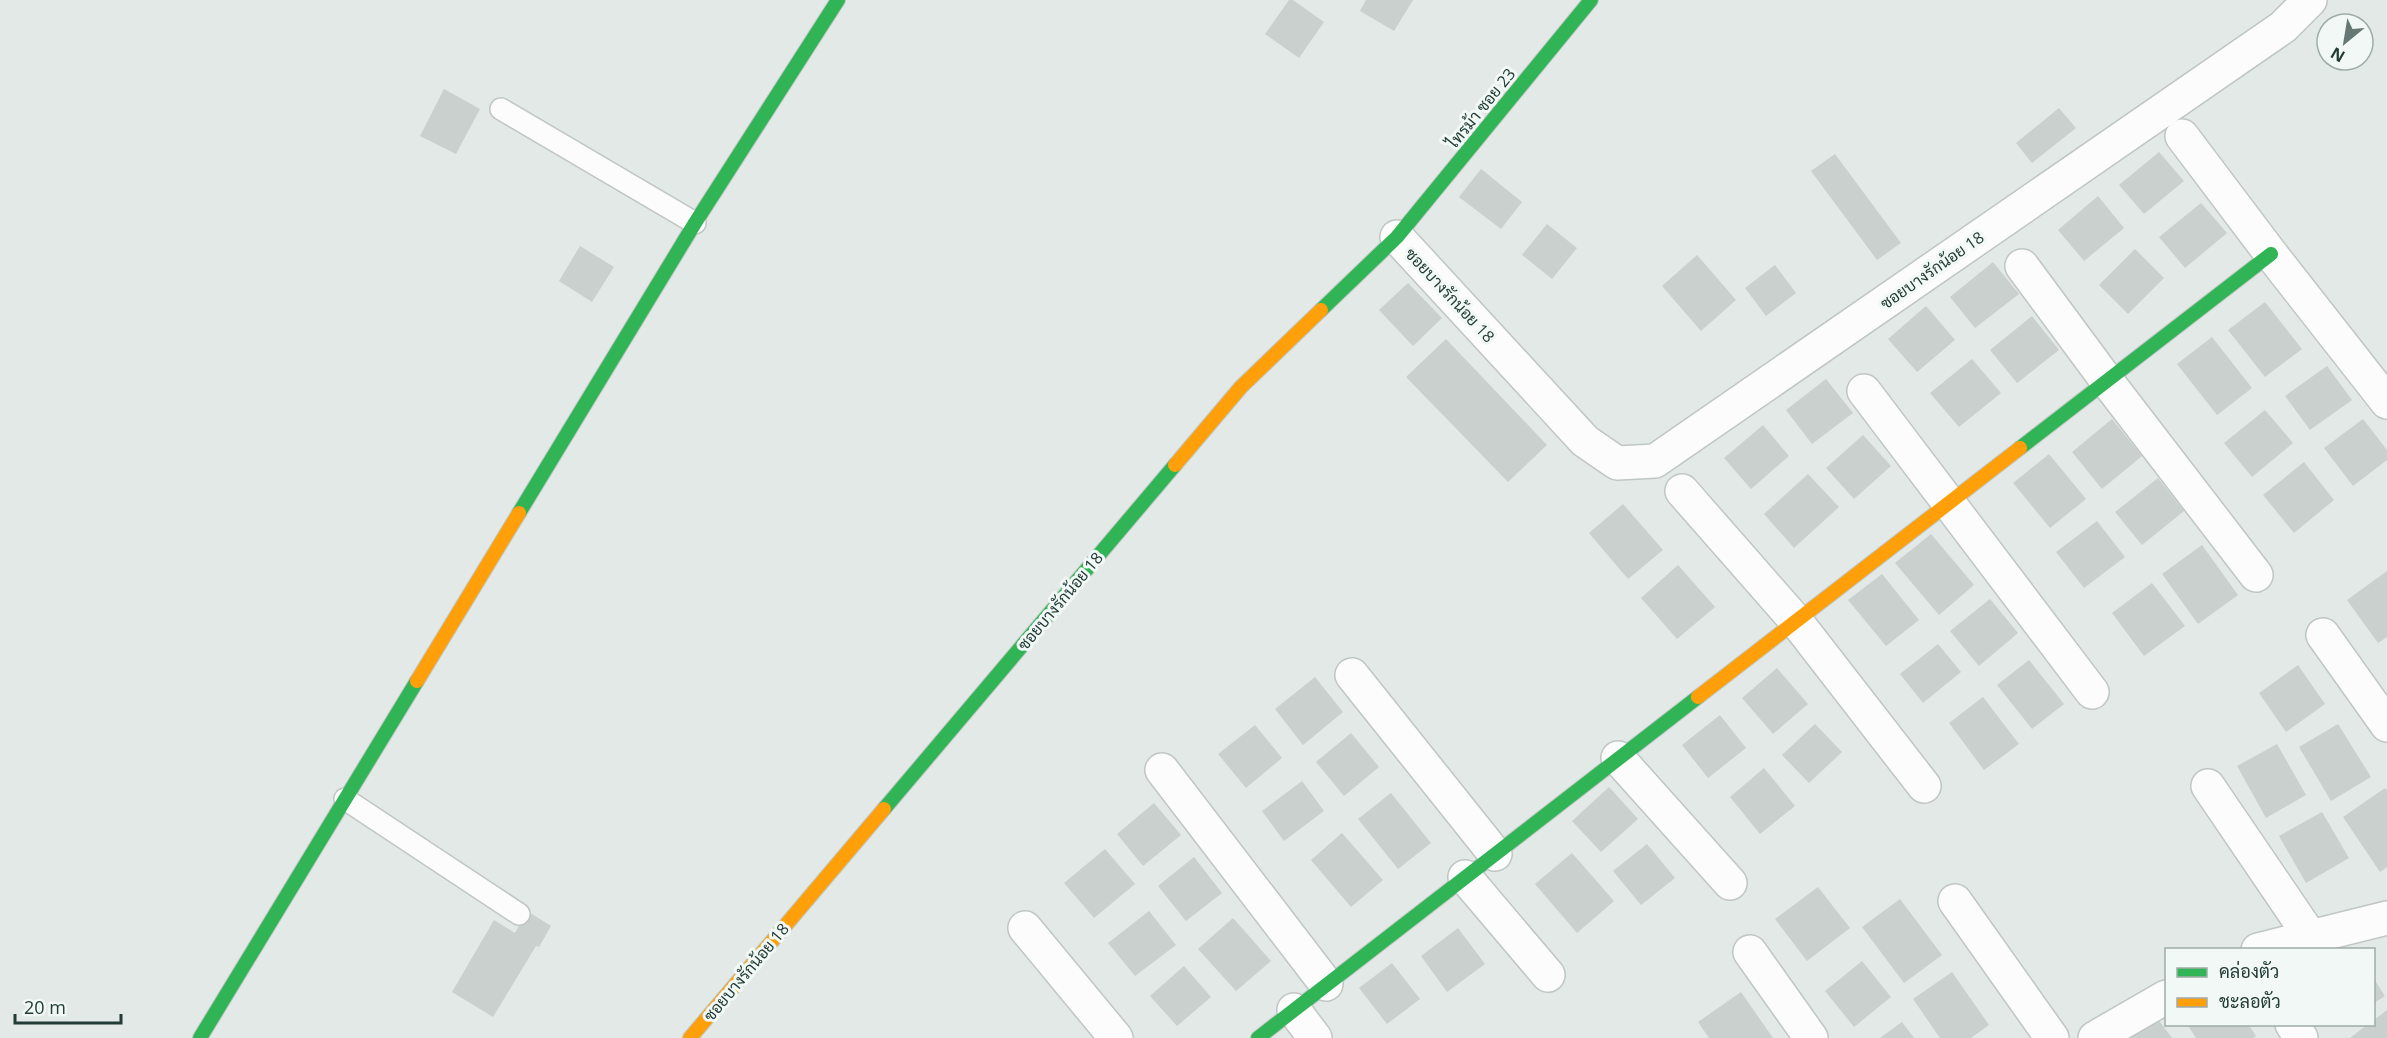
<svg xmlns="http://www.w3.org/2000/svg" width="2387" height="1038" viewBox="0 0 2387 1038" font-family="'Open Sans',Sarabun,sans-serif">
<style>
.building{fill:#cad0ce}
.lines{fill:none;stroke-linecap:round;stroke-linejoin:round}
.lane-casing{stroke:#c0c6c3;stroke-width:24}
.street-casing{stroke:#c0c6c3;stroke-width:36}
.fast-casing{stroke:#bfc7c4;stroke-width:16}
.slow-casing{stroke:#bfc7c4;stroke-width:16}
.lane{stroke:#fbfcfb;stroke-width:21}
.street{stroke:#fbfcfb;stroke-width:33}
.fast{stroke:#30b455;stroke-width:14}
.slow{stroke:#ff9f0a;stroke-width:14}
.labels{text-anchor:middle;stroke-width:6;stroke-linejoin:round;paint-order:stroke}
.street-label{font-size:16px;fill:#223b35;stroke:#f1f8f5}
</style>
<rect width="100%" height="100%" fill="#e3e9e6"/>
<g class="building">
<polygon points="1289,0 1293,0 1324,22 1299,58 1265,34"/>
<polygon points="1366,0 1413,0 1394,31 1360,11"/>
<polygon points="444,89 480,109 456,154 420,136"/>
<polygon points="2059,108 2076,128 2032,163 2016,143"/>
<polygon points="2159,152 2184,181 2144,214 2119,185"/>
<polygon points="1835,154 1901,243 1877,260 1811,171"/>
<polygon points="1481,169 1522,202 1501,229 1459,197"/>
<polygon points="2098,196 2124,228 2084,261 2058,230"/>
<polygon points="2201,203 2227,233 2185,268 2159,237"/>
<polygon points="1547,224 1577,248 1552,279 1522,255"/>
<polygon points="580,246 614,267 592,302 559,281"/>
<polygon points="2135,249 2164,278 2128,314 2099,285"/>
<polygon points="1697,255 1736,300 1701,331 1662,286"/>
<polygon points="1993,262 2019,294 1975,328 1950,297"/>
<polygon points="1775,265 1796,293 1766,316 1745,288"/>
<polygon points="1408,283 1442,318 1413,346 1379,310"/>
<polygon points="2265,302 2302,349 2265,377 2228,330"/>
<polygon points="1926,306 1955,340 1917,372 1888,339"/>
<polygon points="2032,316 2059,350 2017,383 1990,350"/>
<polygon points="2212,337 2252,388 2217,415 2177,364"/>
<polygon points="1446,339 1547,445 1508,482 1406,377"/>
<polygon points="1972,359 2001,393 1959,427 1930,393"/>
<polygon points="2327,366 2352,400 2310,430 2285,396"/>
<polygon points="1826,379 1853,413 1812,444 1786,410"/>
<polygon points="2265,410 2293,443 2252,477 2224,443"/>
<polygon points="2112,419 2142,456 2102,489 2072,452"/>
<polygon points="2363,419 2387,450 2387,460 2353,486 2324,448"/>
<polygon points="1763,425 1789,456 1751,489 1724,458"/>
<polygon points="1863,435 1891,466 1854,499 1826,468"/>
<polygon points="2049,454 2086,499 2050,528 2013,483"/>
<polygon points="2304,462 2334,500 2294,533 2263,495"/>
<polygon points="1808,474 1839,507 1794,548 1764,514"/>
<polygon points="2158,478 2184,511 2142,545 2115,512"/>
<polygon points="1623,504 1663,550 1628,579 1589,533"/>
<polygon points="2097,521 2125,557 2084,588 2056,552"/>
<polygon points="1931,534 1974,585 1939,615 1895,563"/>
<polygon points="2202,545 2238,595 2198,624 2162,574"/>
<polygon points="1678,565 1715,607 1677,639 1641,598"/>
<polygon points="2387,571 2387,637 2378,643 2347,600"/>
<polygon points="1882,574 1919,620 1886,646 1848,600"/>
<polygon points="2152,583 2185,626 2144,656 2112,613"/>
<polygon points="1990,599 2018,633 1979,666 1950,631"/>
<polygon points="1938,644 1961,672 1923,703 1900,674"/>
<polygon points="2029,660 2064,704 2032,729 1997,685"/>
<polygon points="2298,665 2325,704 2286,732 2259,693"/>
<polygon points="1777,668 1808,704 1773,734 1742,698"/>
<polygon points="1315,677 1343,712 1303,745 1275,709"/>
<polygon points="1983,697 2019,744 1984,770 1949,723"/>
<polygon points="1720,715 1746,748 1708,778 1682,745"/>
<polygon points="1815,724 1842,752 1809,783 1782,755"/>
<polygon points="2338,724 2371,777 2331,801 2299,747"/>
<polygon points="1255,725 1282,758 1246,788 1218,754"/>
<polygon points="1351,733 1379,767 1344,796 1316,762"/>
<polygon points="2277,744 2306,795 2266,818 2237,766"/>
<polygon points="1764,768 1795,806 1760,834 1730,797"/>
<polygon points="1302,781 1324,811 1284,841 1262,811"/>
<polygon points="1609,787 1638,819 1601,852 1572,821"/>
<polygon points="2385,788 2387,790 2387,867 2380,872 2343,817"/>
<polygon points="1391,793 1431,843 1398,869 1358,819"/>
<polygon points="1154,803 1181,835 1143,866 1117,834"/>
<polygon points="2322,812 2349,858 2306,883 2279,836"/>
<polygon points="1342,833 1383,880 1351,907 1311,860"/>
<polygon points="1647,844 1675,878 1641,905 1613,871"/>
<polygon points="1105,849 1135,884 1094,918 1064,883"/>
<polygon points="1572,853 1614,901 1577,933 1535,884"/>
<polygon points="1194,857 1222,893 1186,921 1158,886"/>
<polygon points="1818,887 1850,928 1807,961 1775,919"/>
<polygon points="1900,899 1942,955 1904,983 1862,927"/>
<polygon points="527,911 551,926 539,947 536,946 493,1017 452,992 494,920 515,933"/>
<polygon points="1149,911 1176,945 1135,976 1108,943"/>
<polygon points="1233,918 1271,961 1236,991 1198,949"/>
<polygon points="1458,928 1485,964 1447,992 1421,956"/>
<polygon points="1862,961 1891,997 1854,1027 1825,991"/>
<polygon points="1392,963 1420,999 1387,1024 1359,988"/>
<polygon points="1184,966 1211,997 1177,1026 1150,996"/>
<polygon points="1952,972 1989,1025 1971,1038 1940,1038 1913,999"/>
<polygon points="2374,979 2385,996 2374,1003"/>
<polygon points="1741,992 1773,1038 1709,1038 1698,1022"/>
<polygon points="2387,1010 2387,1038 2350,1038 2368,1024 2374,1024 2374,1020"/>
<polygon points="2157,1018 2172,1038 2128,1038"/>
<polygon points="1902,1022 1914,1038 1880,1038"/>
<polygon points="2187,1024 2248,1024 2256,1036 2253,1038 2196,1038"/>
</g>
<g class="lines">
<g class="lane-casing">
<g id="lane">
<polyline points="501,109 695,223"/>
<polyline points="345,799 519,914"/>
</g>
</g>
<g class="street-casing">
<g id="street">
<polyline points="2182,136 2271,254 2387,402"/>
<polyline points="1397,237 1585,441 1617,463 1655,461 2283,27 2310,0"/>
<polyline points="2022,266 2107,381 2256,575"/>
<polyline points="1864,391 2092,692"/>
<polyline points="1682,491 1796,621 1924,786"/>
<polyline points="2323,635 2387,725"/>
<polyline points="1352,675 1495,854"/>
<polyline points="1618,758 1730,883"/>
<polyline points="1162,770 1326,984"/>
<polyline points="2208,786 2310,936"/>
<polyline points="1465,877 1548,975"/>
<polyline points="1955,901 2052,1038"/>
<polyline points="1025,928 1116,1038"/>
<polyline points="2258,950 2387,918"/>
<polyline points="1750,952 1811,1038"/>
<polyline points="1294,1010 1315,1038"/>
<polyline points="2292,1024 2301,1038"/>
<polyline points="2095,1038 2166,997"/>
</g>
</g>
<g class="fast-casing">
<g id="fast">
<polyline points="1321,310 1397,237 1591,0"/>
<polyline points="2020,448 2271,254"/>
<polyline points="519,513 695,223 838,0"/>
<polyline points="884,809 1175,465"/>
<polyline points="200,1038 417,681"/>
<polyline points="1258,1038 1698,697"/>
</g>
</g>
<g class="slow-casing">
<g id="slow">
<polyline points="1175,465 1241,387 1321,310"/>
<polyline points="417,681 519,513"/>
<polyline points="1698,697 2020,448"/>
<polyline points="690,1038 884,809"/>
</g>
</g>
<use href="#lane" class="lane"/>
<use href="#street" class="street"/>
<use href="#fast" class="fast"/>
<use href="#slow" class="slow"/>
</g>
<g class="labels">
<g class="street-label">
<text transform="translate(1481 108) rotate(-51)" y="6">ไทรม้า ซอย 23</text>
<text transform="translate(1932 270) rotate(-35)" y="6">ซอยบางรักน้อย 18</text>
<text transform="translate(1450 295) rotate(47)" y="6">ซอยบางรักน้อย 18</text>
<text transform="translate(1060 601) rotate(-50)" y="6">ซอยบางรักน้อย 18</text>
<text transform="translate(746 972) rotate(-50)" y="6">ซอยบางรักน้อย 18</text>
</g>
</g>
<rect x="2165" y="948" width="210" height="78" fill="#f1f8f5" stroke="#9eaca8" stroke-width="1.5"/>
<rect x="2177" y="968" width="30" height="9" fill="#30b455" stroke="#9eaca8" stroke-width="1.5"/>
<text x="2219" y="978" font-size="18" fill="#223b35">คล่องตัว</text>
<rect x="2177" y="998" width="30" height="9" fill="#ff9f0a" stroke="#9eaca8" stroke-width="1.5"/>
<text x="2219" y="1008" font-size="18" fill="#223b35">ชะลอตัว</text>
<g transform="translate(2345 42) rotate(210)"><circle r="28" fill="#f1f8f5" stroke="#9eaca8" stroke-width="1.5"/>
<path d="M0-4.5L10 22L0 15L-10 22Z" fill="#667873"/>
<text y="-9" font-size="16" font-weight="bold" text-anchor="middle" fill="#223b35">N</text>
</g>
<path d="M15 1014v9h106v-9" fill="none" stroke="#223b35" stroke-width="3"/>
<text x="24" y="1014" font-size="18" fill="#223b35" stroke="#f1f8f5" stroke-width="4.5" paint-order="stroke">20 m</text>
</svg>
